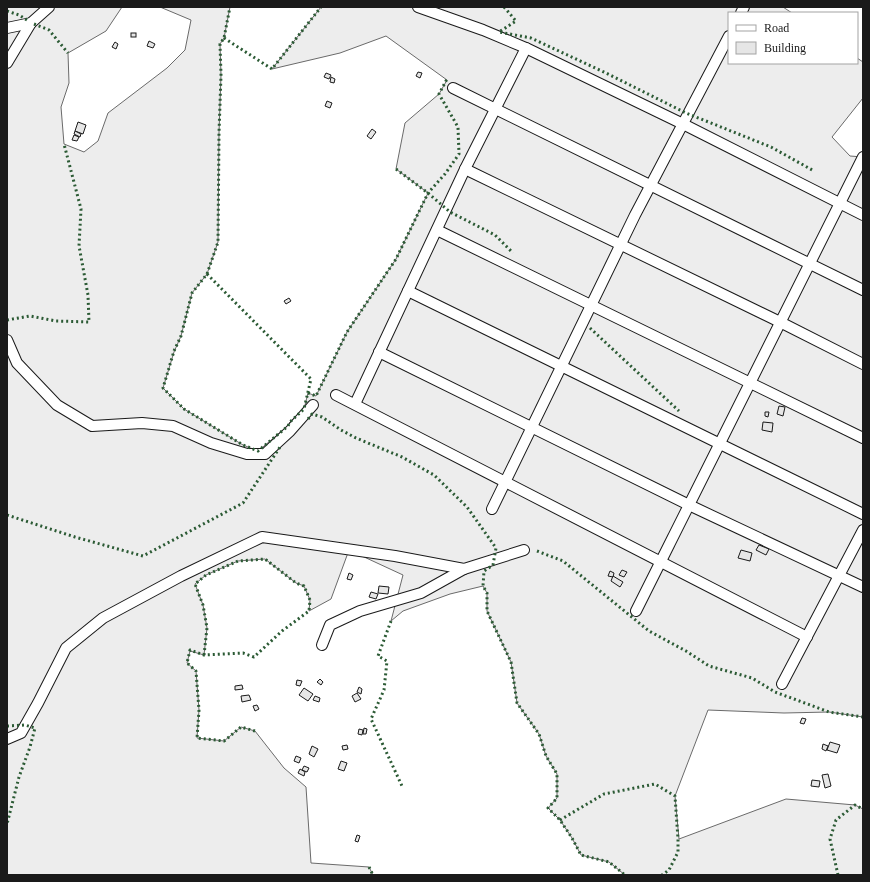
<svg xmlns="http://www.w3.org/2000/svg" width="870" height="882" viewBox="0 0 870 882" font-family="'Times New Roman',serif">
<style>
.built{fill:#ededed;stroke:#6a6a6a}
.building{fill:#e6e6e6;stroke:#1a1a1a}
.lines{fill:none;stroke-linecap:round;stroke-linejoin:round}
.minor-casing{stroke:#1a1a1a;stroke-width:12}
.minor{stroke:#fff;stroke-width:10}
.hedge{stroke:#2b5a34;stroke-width:3;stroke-dasharray:2 3;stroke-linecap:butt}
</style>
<rect width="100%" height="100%" fill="#fff"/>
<polygon class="built" points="7,7 122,7 106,31 68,53 69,83 61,107 64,144 84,152 98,141 108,113 167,68 185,50 191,20 160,7 230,7 224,38 220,44 221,75 219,133 218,242 207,274 192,293 181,336 174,352 163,388 184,409 243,445 258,451 288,426 290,422 304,409 308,393 316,396 347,332 396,259 428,193 396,169 405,123 439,94 447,80 386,36 340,53 272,69 321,7 783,7 792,13 729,13 729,63 857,63 857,58 863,62 863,98 832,137 850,156 863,157 863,717 829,712 784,713 708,710 675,796 679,839 786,799 855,805 863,809 863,875 625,875 609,862 581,855 572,838 560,820 548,808 557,798 557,774 546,756 539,734 517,703 511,662 487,611 487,593 483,586 450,594 403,611 391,621 403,575 349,550 331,599 309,611 310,600 304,586 296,583 265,559 238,561 206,575 195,584 203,605 207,628 204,655 190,651 187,663 196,671 199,710 197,738 224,741 241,727 255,731 284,768 306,787 311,863 369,867 373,875 7,875"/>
<g class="building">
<rect x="131" y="33" width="5" height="4"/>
<polygon points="149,41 155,44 153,48 147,46"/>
<polygon points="115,42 118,44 116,49 112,47"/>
<polygon points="418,72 422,73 420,78 416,76"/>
<polygon points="326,73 331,75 329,79 324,77"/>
<polygon points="331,77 335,79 334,83 330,82"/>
<polygon points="327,101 332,103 330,108 325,106"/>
<polygon points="78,122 86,125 83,134 75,131"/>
<polygon points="372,129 376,132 371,139 367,136"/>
<polygon points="75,131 81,134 80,137 74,134"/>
<polygon points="74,135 79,137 77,141 72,140"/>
<polygon points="289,298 291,301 286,304 284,301"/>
<polygon points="779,406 785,407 783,416 777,414"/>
<polygon points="765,412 769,412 768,417 765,416"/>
<polygon points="763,422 773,423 772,432 762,430"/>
<polygon points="759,545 769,549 766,555 756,550"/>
<polygon points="741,550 752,553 750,561 738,558"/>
<polygon points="622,570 627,572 624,577 619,575"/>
<polygon points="610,571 614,573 613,577 608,576"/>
<polygon points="349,573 353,575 351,580 347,579"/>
<polygon points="613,576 623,582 620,587 611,581"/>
<polygon points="379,586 389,587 388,594 378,593"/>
<polygon points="371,592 378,594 376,599 369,597"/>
<polygon points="320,679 323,682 321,685 317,682"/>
<polygon points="297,680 302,681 300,686 296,685"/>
<polygon points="242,685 243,689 235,690 235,686"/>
<polygon points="359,687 362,689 361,694 357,692"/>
<polygon points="304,688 313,694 308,701 299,695"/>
<polygon points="357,693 361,699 355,702 352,696"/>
<polygon points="249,695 251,700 242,702 241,696"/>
<polygon points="315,696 320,698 319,702 313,700"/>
<polygon points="257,705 259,709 255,711 253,706"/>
<polygon points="802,718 806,719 804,724 800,723"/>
<polygon points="364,728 367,729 366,734 363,734"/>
<polygon points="359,729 363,730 362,735 358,734"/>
<polygon points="830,742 840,745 837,753 827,750"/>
<polygon points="823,744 828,746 826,751 822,749"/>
<polygon points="347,745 348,749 343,750 342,746"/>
<polygon points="312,746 318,749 314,757 309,754"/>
<polygon points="296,756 301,758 299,763 294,761"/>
<polygon points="341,761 347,763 344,771 338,769"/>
<polygon points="304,766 309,768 307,772 302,770"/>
<polygon points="300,769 305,772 304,776 298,773"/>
<polygon points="828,774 831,786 825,788 822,775"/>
<polygon points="812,780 820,781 819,787 811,786"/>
<polygon points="357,835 360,836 358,842 355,841"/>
</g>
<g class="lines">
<g class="minor-casing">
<g id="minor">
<polyline points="418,7 483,30 526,48 683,124 863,215"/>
<polyline points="741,13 744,7"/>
<polyline points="7,28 31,23 49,7"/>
<polyline points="7,63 31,23"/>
<polyline points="453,88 863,290"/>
<polyline points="465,169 780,322 863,364"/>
<polyline points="437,230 863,438"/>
<polyline points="408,291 863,514"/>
<polyline points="7,340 17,363 57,405 92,426 142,423 173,426 211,443 247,454 265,454 290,431 313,405"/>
<polyline points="379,352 689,505 863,587"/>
<polyline points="336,395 807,637"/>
<polyline points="355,404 465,169 526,48"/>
<polyline points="492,509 635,215 729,36"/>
<polyline points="636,611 863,157"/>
<polyline points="322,645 330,625 360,611 421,593 464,569"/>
<polyline points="782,684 863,530"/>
<polyline points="7,739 21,733 38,703 66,648 103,618 181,576 262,537 395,556 464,569 524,550"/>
</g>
</g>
<use href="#minor" class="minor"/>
<g class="hedge">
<polyline points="504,7 516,21 499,32 531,38 606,73 686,113 771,147 814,171"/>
<polyline points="7,11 19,15 27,20"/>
<polyline points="34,24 49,30 68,53"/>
<polyline points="224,38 272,69 321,7"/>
<polyline points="396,169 428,193 450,212 495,235 513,253"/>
<polyline points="207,274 311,379 304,409 290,422 288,426 258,451 243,445 184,409 163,388 174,351 181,336 192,293 207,274 218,242 219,133 221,75 220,44 224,38 230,7"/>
<polyline points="7,320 30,316 56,321 89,322 88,295 79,246 81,209 64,144"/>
<polyline points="590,328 679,411"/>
<polyline points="308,393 316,396 347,332 396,259 428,193 445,174 459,154 458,127 439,94 447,79"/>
<polyline points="308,419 312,414 322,417 341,430 356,438 402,457 434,475 467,507 496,548 493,565 484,571 483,586 487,593 487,611 511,662 517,703 539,734 546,756 557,774 557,798 548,808 560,820 572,838 581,855 609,862 625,875"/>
<polyline points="7,515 75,537 143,556 243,503 280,447"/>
<polyline points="537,551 563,561 649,631 686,651 709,666 752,678 775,692 829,712 863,717"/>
<polyline points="391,621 378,656 387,661 384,690 371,719 402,786"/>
<polyline points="204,655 207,628 203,605 195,584 206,575 238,561 265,559 296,583 304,586 310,600 309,611 282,631 254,657 243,653 204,655 190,650 187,663 196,671 199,710 197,738 224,741 241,727 255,731"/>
<polyline points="7,726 25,725 35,728 30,747 19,777 7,824"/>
<polyline points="560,820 604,794 655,784 675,796 678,839 678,852 669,870 662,875"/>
<polyline points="369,867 373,875"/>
<polyline points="838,875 830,839 836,820 855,805 863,809"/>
</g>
</g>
<rect width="870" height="882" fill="none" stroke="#1a1a1a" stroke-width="16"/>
<rect x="728" y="12" width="130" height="52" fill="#ffffff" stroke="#a3a3a3"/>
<rect x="736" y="25" width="20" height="6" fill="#ffffff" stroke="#a3a3a3"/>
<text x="764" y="32" font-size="12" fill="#1a1a1a">Road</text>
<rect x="736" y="42" width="20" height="12" fill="#e6e6e6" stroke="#a3a3a3"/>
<text x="764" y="52" font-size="12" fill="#1a1a1a">Building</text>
</svg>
